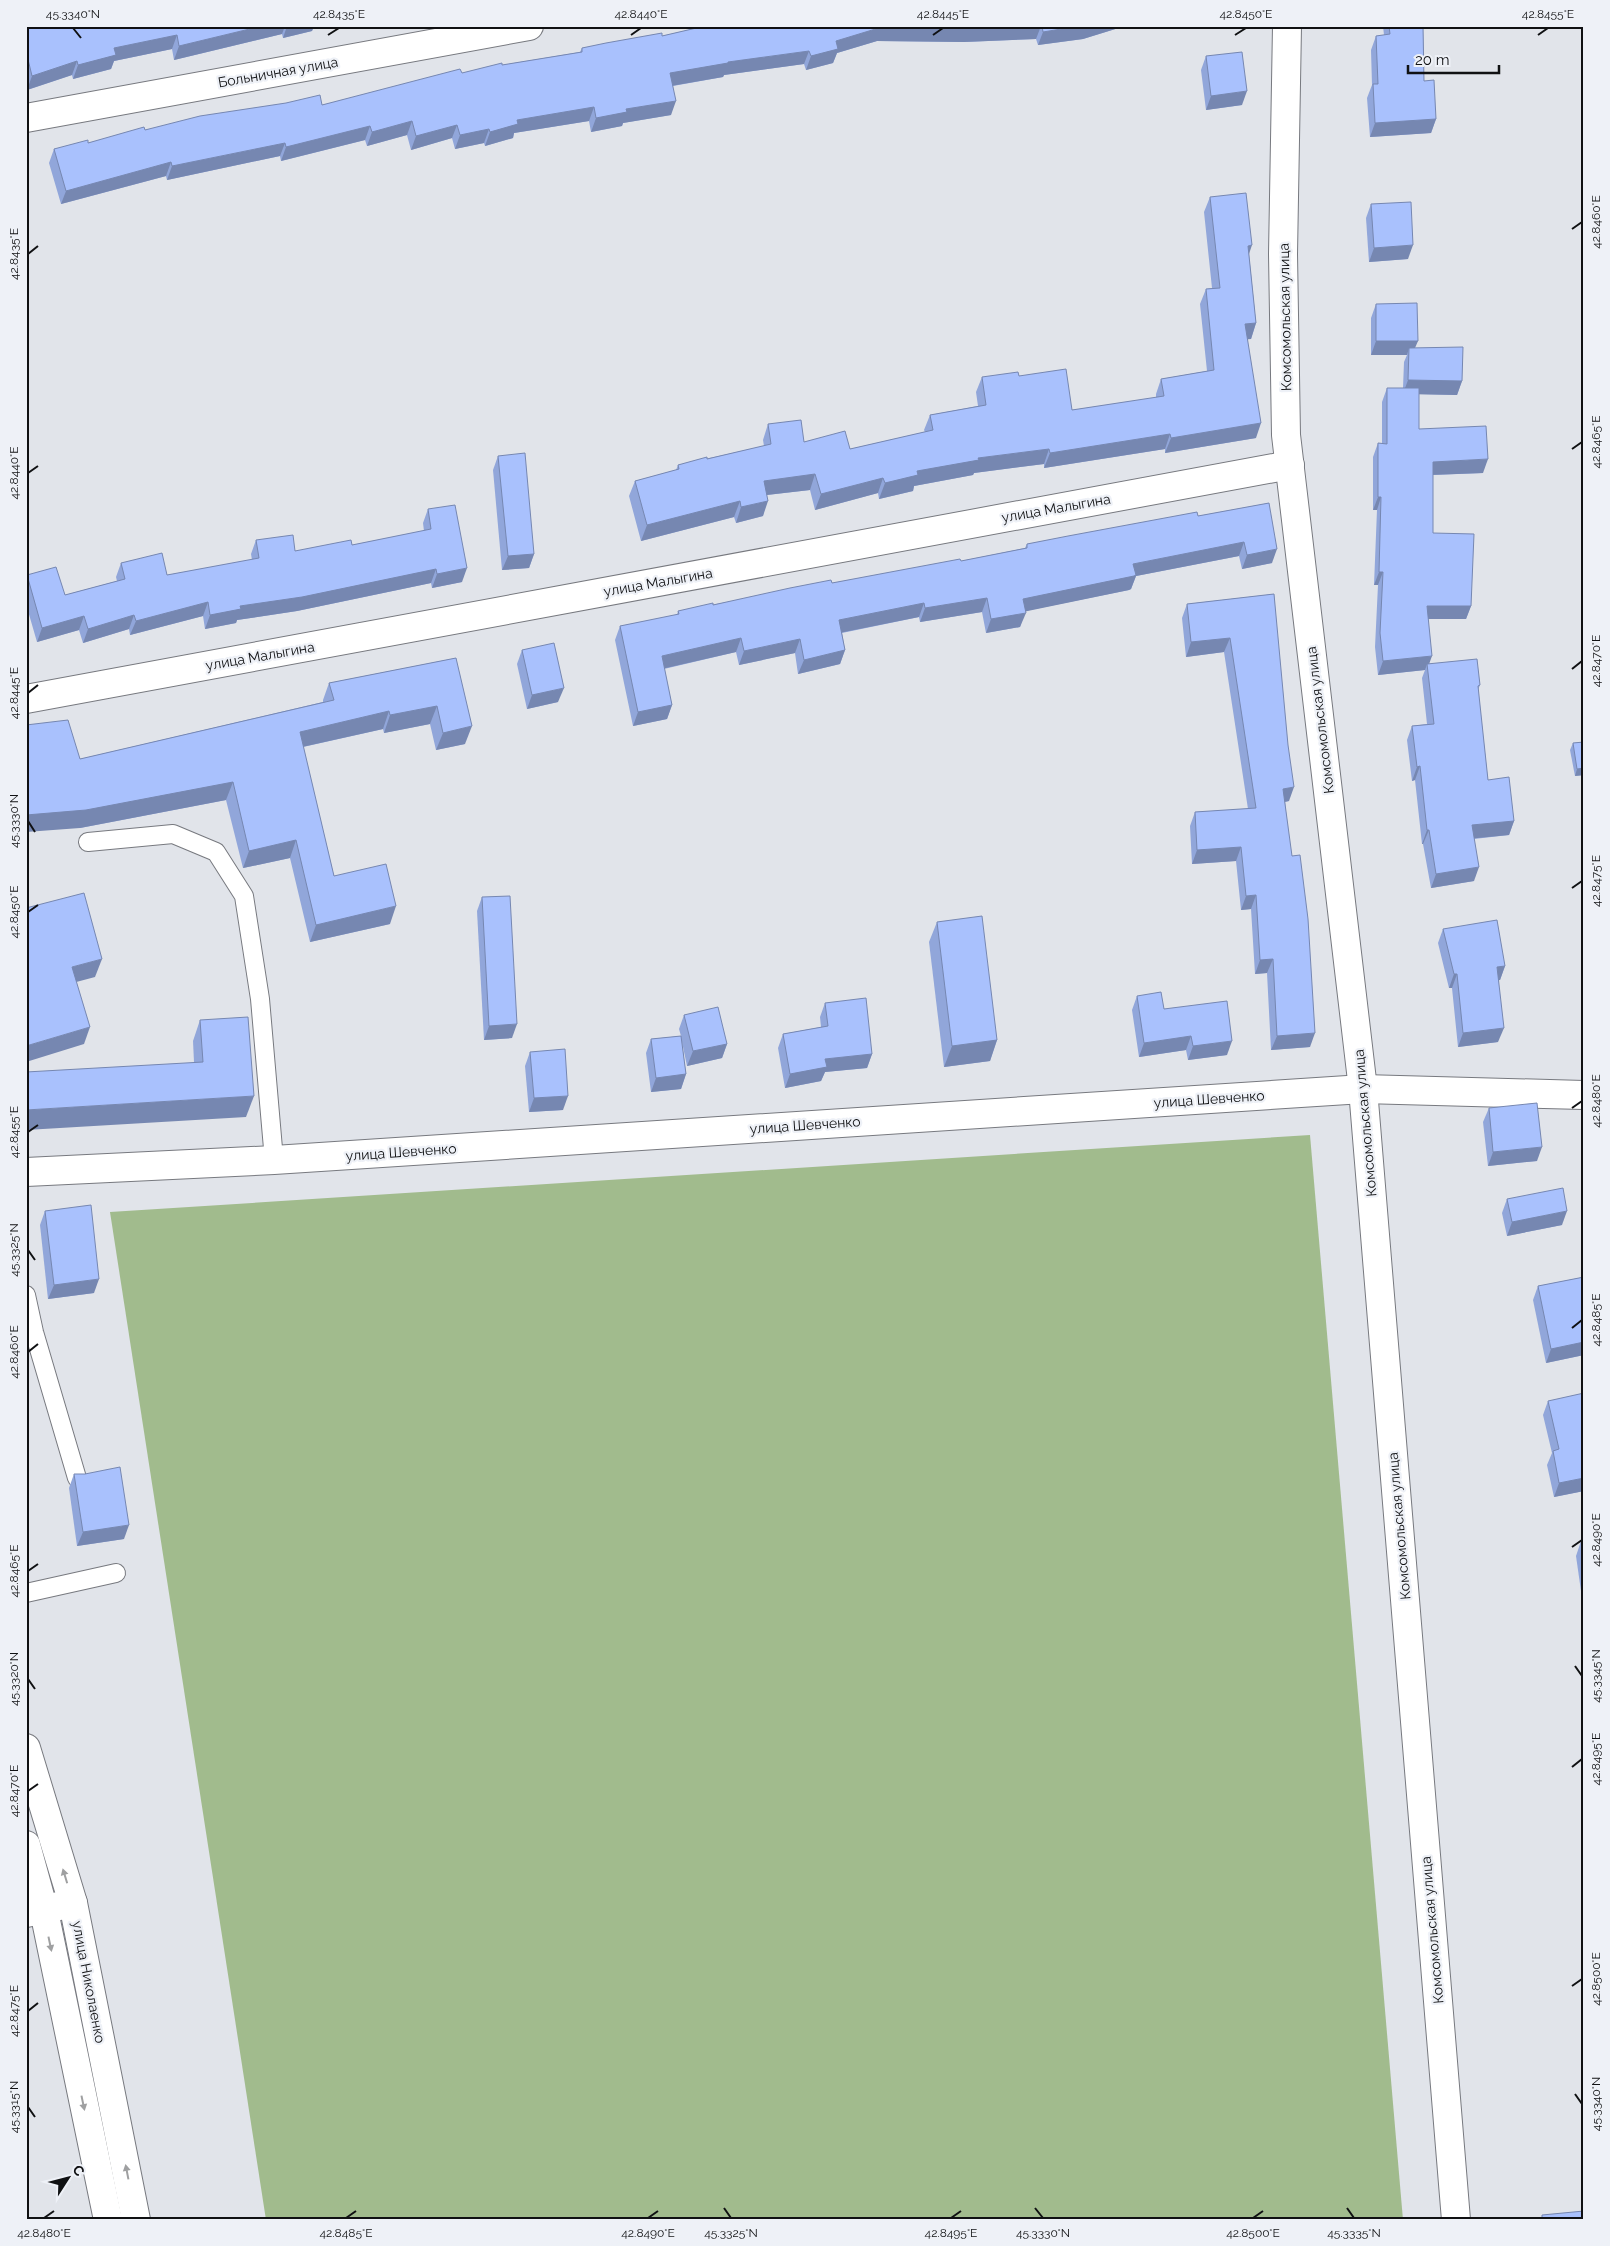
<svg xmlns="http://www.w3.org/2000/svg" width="1610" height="2246" viewBox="0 0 1610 2246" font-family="Raleway,sans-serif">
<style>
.green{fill:#a1bb8d}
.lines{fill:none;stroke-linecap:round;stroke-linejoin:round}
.service-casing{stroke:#77797f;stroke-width:20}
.minor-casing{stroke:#77797f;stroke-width:30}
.tertiary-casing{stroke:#77797f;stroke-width:30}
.secondary-casing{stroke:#77797f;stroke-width:30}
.service{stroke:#fff;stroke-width:18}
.minor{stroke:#fff;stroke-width:28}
.tertiary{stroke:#fff;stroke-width:28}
.secondary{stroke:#fff;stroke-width:28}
.wall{fill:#91a6da}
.shaded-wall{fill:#7687b1}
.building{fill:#a9c1fd;stroke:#7687b1}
.oneway{fill:#9fa0a1}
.ticks{fill:none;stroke:#101113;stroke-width:2}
.labels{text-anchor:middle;stroke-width:4.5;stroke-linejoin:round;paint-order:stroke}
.street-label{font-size:14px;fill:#101113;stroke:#eef1f7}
.neatline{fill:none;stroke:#101113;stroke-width:2}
.ticks-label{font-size:12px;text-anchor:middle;fill:#101113}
</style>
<rect width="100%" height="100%" fill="#e1e4ea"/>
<polygon class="green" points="1310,1135 1403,2220 266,2220 110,1212"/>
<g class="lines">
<g class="service-casing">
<g id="service">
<polyline points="88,842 173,834 216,852 244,896 260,999 274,1160"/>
<polyline points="26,1295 34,1332 77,1478"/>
<polyline points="26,1593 116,1573"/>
</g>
</g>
<g class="minor-casing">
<g id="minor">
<polyline points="1287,26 1283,254 1286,435 1363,1089 1456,2220"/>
<polyline points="26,118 529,26"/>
<polyline points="26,699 1290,465"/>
<polyline points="26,1913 73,1903"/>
</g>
</g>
<g class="tertiary-casing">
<polyline id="tertiary" points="26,1172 274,1160 1363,1089 1584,1095"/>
</g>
<g class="secondary-casing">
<g id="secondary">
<polyline points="26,1748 73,1903 136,2220"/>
<polyline points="26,1845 44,1911 108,2220"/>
</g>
</g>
<use href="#service" class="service"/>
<use href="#minor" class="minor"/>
<use href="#tertiary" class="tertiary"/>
<use href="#secondary" class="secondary"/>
</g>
<g class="wall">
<polygon points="26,26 314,26 312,31 283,38 282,34 174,60 172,49 114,61 111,69 73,79 72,75 27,90 26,86"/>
<polygon points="705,26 1125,26 1083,39 1038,45 1036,39 964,42 877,41 837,53 833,63 806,70 804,64 724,75 723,77 673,86 671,115 623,123 622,126 591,132 589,121 514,133 513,138 485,146 484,143 455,149 452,138 411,150 407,135 367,146 365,140 281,161 280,156 167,180 166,176 61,204 49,163 54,149 88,143 145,130 322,105 502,65 580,52 582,48 662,36"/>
<polygon points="1383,26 1423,26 1424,81 1436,119 1431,133 1370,137 1367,98 1372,85 1371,50 1376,36 1384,35"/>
<polygon points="1206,56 1242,105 1206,110 1201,70"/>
<polygon points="1210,197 1249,254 1256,323 1251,339 1247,339 1256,438 1165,453 1165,449 1044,468 1044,464 974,473 973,475 914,486 913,491 879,499 878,493 815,510 810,490 767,495 763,516 736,523 734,517 641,541 629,496 635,481 676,470 678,465 764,446 763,440 768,424 804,442 850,449 925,432 924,430 930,415 978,406 976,392 982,377 1019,376 1072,410 1156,398 1156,394 1161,379 1207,371 1200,304 1206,289 1212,288 1204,212"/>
<polygon points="1371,204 1408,259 1369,262 1366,218"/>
<polygon points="1376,304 1415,348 1462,381 1457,395 1419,394 1419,429 1483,473 1433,475 1433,533 1471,606 1466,619 1428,619 1429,664 1480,685 1478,690 1488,780 1514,821 1509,835 1474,839 1474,881 1431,888 1423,844 1422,844 1415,780 1412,781 1407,740 1412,726 1427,724 1422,678 1425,670 1378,675 1375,647 1378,585 1374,585 1377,510 1373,510 1373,457 1378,443 1382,444 1382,402 1387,388 1403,388 1404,362 1407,355 1371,355 1371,318"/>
<polygon points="498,456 534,554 529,568 502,570 493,470"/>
<polygon points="1269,503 1272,563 1242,569 1239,556 1136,576 1131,589 1129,590 1025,611 1020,627 986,633 982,612 920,622 919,617 842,633 845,650 840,664 798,674 795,653 739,665 736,652 664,669 672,705 667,719 633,726 615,640 620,626 677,615 678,611 832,583 961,561 1025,548 1027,544 1198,516"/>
<polygon points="428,509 462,582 432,588 431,583 297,611 237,620 236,623 205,629 203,616 130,635 129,629 83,643 79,630 37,642 26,604 26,578 27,575 65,595 117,581 116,577 121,563 167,575 252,560 251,554 256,540 295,551 352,545 424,531 423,523"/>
<polygon points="1274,594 1289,801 1285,802 1310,1047 1271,1050 1267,973 1255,974 1251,909 1241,910 1236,861 1192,864 1190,826 1195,812 1248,809 1224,652 1186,657 1182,618 1187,604"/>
<polygon points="522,650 558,702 527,709 517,664"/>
<polygon points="456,658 465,744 436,750 430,724 384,733 383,729 303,747 334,876 390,924 310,942 290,858 243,868 226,800 80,828 80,759 323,702 323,700 329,683"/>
<polygon points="1584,742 1584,775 1575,776 1570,750 1573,743"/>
<polygon points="482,897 512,1038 484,1040 477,911"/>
<polygon points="937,922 997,1040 990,1061 944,1067 929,942"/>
<polygon points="1443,929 1505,966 1500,980 1499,980 1498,1042 1458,1047 1452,988 1449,988 1438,943"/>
<polygon points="1137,996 1164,1009 1227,1055 1188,1060 1186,1050 1139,1057 1132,1010"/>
<polygon points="825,1003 872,1054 867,1068 825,1072 821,1081 785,1088 778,1048 783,1034 821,1027 820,1017"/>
<polygon points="684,1015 727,1044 722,1058 687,1066 682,1042 686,1074 681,1089 651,1092 646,1053 651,1039 681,1036 679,1029"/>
<polygon points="200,1020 246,1117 194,1062 193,1041"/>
<polygon points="530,1052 563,1110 529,1112 525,1066"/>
<polygon points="1489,1108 1537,1161 1488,1166 1483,1122"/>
<polygon points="1507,1199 1562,1225 1507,1236 1502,1213"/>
<polygon points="45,1211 94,1293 48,1299 40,1225"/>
<polygon points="1584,1277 1584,1355 1546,1363 1533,1300 1538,1286"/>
<polygon points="1548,1401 1584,1491 1554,1497 1547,1465 1552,1453 1543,1415"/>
<polygon points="74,1474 124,1539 77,1546 69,1488"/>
<polygon points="1581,1541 1584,1541 1584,1591 1581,1591 1576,1556"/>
</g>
<g class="shaded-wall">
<polygon points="262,26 285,26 282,34 174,60 179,46"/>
<polygon points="287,26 314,26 312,31 283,38"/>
<polygon points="1041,26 1036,39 964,42 877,41 837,53 833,63 806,70 811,56 836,41 882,27"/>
<polygon points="1079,26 1125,26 1083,39 1038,45 1043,32"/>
<polygon points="177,35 172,49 114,61 111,69 73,79 78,65 114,48"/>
<polygon points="809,51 804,64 724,75 723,77 665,87 670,73 728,62"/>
<polygon points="77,61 72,75 27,90 32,76"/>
<polygon points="1247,91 1242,105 1206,110 1211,96"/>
<polygon points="676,101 671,115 623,123 622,126 591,132 596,118 626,109"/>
<polygon points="594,107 589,121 514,133 513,138 485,146 490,132 517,120"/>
<polygon points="1436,119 1431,133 1370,137 1375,123"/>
<polygon points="412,121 407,135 367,146 372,132"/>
<polygon points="457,125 452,138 411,150 416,136"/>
<polygon points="370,126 365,140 281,161 286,147"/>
<polygon points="489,129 484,143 455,149 460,135"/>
<polygon points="285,143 280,156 167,180 172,166"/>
<polygon points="171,162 166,176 61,204 66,191"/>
<polygon points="1252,245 1247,260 1248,246"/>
<polygon points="1413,245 1408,259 1369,262 1374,248"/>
<polygon points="1256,323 1251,339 1240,340 1245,324"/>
<polygon points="1376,341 1418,341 1412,355 1409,348 1407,355 1371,355"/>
<polygon points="1408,380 1462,381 1457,395 1403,394"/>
<polygon points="1261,423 1256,438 1165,453 1171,438"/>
<polygon points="1170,434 1165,449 1044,468 1050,453"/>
<polygon points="1049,449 1044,464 974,473 973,475 914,486 913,491 879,499 885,483 917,471 978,458"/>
<polygon points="1488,459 1483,473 1429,475 1433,462"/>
<polygon points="815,474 810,490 758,496 764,481"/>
<polygon points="883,478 878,493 815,510 821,494"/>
<polygon points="1378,497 1381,497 1377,510 1373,510"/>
<polygon points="740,501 734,517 641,541 647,525"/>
<polygon points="768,501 763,516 736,523 741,507"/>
<polygon points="1244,542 1239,556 1136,576 1131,589 1129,590 1018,613 1023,599 1133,564"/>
<polygon points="1277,549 1272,563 1242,569 1247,555"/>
<polygon points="534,554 529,568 502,570 508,556"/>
<polygon points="467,568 462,582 432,588 437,574"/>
<polygon points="436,569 431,583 297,611 237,620 236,623 205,629 210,615 240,606"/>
<polygon points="1379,572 1383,572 1378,585 1374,585"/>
<polygon points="987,598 982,612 920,622 925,608"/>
<polygon points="208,602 203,616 130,635 136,621"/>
<polygon points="924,603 919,617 834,634 839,620"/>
<polygon points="1427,606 1471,606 1466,619 1422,619"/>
<polygon points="1026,613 1020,627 986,633 991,619"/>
<polygon points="134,615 129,629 83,643 88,629"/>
<polygon points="84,616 79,630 37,642 42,628"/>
<polygon points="741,638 736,652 657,670 662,656"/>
<polygon points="1230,638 1224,652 1186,657 1191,642"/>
<polygon points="800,639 795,653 739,665 744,651"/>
<polygon points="845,650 840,664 798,674 804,660"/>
<polygon points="1432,656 1428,667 1427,664 1425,670 1378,675 1383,661"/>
<polygon points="564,688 558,702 527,709 532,695"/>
<polygon points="672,705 667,719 633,726 638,712"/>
<polygon points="437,706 430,724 384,733 390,715"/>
<polygon points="389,711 383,729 293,749 300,732"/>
<polygon points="472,726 465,744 436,750 443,733"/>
<polygon points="1420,766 1415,780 1412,781 1417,767"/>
<polygon points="1584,768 1584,775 1575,776 1577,769"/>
<polygon points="233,782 226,800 80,828 26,832 26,815"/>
<polygon points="1294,787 1289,801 1278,803 1283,789"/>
<polygon points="1514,821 1509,835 1467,839 1472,825"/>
<polygon points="1427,830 1429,830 1423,844 1422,844"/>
<polygon points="296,840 290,858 243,868 249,851"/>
<polygon points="1241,847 1236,861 1192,864 1197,850"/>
<polygon points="1479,867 1474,881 1431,888 1436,874"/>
<polygon points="1256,895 1251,909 1241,910 1246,896"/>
<polygon points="396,906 390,924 310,942 316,925"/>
<polygon points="102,959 95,977 65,985 72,967"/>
<polygon points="1273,959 1267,973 1255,974 1260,960"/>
<polygon points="1505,966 1500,980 1492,981 1497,967"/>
<polygon points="1454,974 1457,974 1452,988 1449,988"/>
<polygon points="517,1024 512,1038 484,1040 489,1026"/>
<polygon points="90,1027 84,1044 26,1062 26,1046"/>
<polygon points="1504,1028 1498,1042 1458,1047 1463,1033"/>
<polygon points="1315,1033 1310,1047 1271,1050 1277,1036"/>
<polygon points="1191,1036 1186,1050 1139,1057 1144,1043"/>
<polygon points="997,1040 990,1061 944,1067 952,1046"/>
<polygon points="1232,1041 1227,1055 1188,1060 1193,1046"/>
<polygon points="727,1044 722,1058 687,1066 693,1051"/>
<polygon points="872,1054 867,1068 825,1072 821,1081 785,1088 790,1074 825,1059"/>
<polygon points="686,1074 681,1089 651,1092 656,1078"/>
<polygon points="254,1096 246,1117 26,1130 26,1110"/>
<polygon points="568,1096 563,1110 529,1112 534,1098"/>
<polygon points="1542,1147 1537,1161 1488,1166 1493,1152"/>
<polygon points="1567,1211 1562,1225 1507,1236 1512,1222"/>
<polygon points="99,1279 94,1293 48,1299 54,1285"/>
<polygon points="1584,1342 1584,1355 1546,1363 1551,1349"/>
<polygon points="1584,1478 1584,1491 1554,1497 1559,1483"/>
<polygon points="129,1525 124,1539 77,1546 83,1532"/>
<polygon points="1584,1584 1584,1591 1581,1591"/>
</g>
<g class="building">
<polygon points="26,26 262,26 179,46 177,35 114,48 116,55 78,65 77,61 32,76 26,51"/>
<polygon points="705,26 1008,26 969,28 882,27 836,41 838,49 811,56 809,51 728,62 728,63 670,73 676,101 626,109 627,112 596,118 594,107 517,120 518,124 490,132 489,129 460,135 457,125 416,136 412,121 372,132 370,126 286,147 285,143 172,166 171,162 66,191 54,149 88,140 88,143 144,127 145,130 200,116 286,103 320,95 322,105 460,69 462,73 502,63 502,65 582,52 582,48 606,43 662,33 662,36"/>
<polygon points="1042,26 1079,26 1043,32"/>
<polygon points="1389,26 1423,26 1424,81 1434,80 1436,119 1375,123 1373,84 1378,84 1376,36 1390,34"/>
<polygon points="1242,52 1247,91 1211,96 1206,56"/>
<polygon points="1246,193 1252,245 1248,246 1256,323 1245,324 1261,423 1171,438 1170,434 1050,453 1049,449 978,458 979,460 917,471 918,475 885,483 883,478 821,494 815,474 764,481 768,501 741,507 740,501 647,525 635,481 679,469 678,465 707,457 707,459 771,444 768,424 801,420 804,442 845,431 850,449 933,430 930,415 986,405 982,377 1018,372 1019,376 1066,369 1072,410 1164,396 1161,379 1214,370 1206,289 1220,288 1210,197"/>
<polygon points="1411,202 1413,245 1374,248 1371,204"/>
<polygon points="1417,303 1418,341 1376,341 1376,304"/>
<polygon points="1463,347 1462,381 1408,380 1409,348"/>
<polygon points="1387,388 1419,388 1419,429 1486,426 1488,459 1433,462 1433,533 1474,534 1471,606 1427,606 1432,656 1383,661 1380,633 1383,572 1379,572 1381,497 1378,497 1378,443 1387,444"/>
<polygon points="525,453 534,554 508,556 498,456"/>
<polygon points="1269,503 1277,549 1247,555 1244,542 1133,564 1136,575 1134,576 1023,599 1026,613 991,619 987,598 925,608 924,603 839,620 845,650 804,660 800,639 744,651 741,638 662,656 672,705 638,712 620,626 679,614 678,611 713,603 713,605 790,588 831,580 832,583 960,559 961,561 1027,548 1027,544 1068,536 1197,512 1198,516"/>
<polygon points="455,505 467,568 437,574 436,569 302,597 240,606 241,609 210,615 208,602 136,621 134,615 88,629 84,616 42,628 27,575 56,567 65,595 125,579 121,563 162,553 167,575 259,558 256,540 293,535 295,551 351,540 352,545 431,529 428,509"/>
<polygon points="1274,594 1288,745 1294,787 1283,789 1292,856 1300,855 1308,919 1315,1033 1277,1036 1273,959 1260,960 1256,895 1246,896 1241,847 1197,850 1195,812 1256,808 1230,638 1191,642 1187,604"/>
<polygon points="554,643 564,688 532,695 522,650"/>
<polygon points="456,658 472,726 443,733 437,706 390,715 389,711 300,732 334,876 386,864 396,906 316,925 296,840 249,851 233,782 86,810 26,815 26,725 68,720 80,759 334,700 329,683"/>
<polygon points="1477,659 1480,685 1478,686 1488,780 1509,777 1514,821 1472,825 1479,867 1436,874 1429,830 1427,830 1420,766 1417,767 1412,726 1434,724 1427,664"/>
<polygon points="1584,742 1584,768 1577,769 1573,743"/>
<polygon points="84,893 102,959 72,967 90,1027 26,1046 26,908"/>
<polygon points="510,896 517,1024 489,1026 482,897"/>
<polygon points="982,916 997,1040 952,1046 937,922"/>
<polygon points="1497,920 1505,966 1497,967 1504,1028 1463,1033 1457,974 1454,974 1443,929"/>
<polygon points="1161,992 1164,1009 1227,1001 1232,1041 1193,1046 1191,1036 1144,1043 1137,996"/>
<polygon points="866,998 872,1054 825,1059 827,1067 790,1074 783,1034 828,1026 825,1003"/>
<polygon points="718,1007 727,1044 693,1051 684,1015"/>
<polygon points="248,1017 254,1096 26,1110 26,1072 203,1062 200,1020"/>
<polygon points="681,1036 686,1074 656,1078 651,1039"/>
<polygon points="565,1049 568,1096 534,1098 530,1052"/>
<polygon points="1537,1103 1542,1147 1493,1152 1489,1108"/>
<polygon points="1563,1188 1567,1211 1512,1222 1507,1199"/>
<polygon points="91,1205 99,1279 54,1285 45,1211"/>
<polygon points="1584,1277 1584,1342 1551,1349 1538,1286"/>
<polygon points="1584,1393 1584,1478 1559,1483 1553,1451 1559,1449 1548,1401"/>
<polygon points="120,1467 129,1525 83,1532 74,1474 85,1474"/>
<polygon points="1581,1541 1584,1541 1584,1558"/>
<polygon points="1584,2211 1584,2220 1542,2220 1542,2215"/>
</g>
<defs><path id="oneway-solid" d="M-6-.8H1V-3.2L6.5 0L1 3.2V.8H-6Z" transform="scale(1.25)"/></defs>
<g class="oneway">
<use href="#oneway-solid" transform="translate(65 1876) rotate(-107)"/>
<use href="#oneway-solid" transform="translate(50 1944) rotate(78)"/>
<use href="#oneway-solid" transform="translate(83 2103) rotate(78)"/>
<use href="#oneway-solid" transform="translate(127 2172) rotate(-101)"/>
</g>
<path class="ticks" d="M73,28L81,38M328,35L339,28M631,35L641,28M933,35L943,28M1235,35L1246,28M1538,35L1548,28M1572,229L1582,222M28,254L38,246M1572,449L1582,442M28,473L38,466M1572,669L1582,661M28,693L38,685M28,821L35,832M1572,888L1582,881M28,912L38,905M1572,1108L1582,1101M28,1132L38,1125M28,1250L35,1260M1572,1328L1582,1320M28,1352L38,1344M1572,1547L1582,1540M28,1571L38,1564M1575,1666L1582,1676M28,1679L35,1689M1572,1767L1582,1759M28,1791L38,1784M1572,1986L1582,1979M28,2011L38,2003M1575,2094L1582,2104M28,2107L35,2117M724,2208L731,2218M1035,2208L1043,2218M1347,2208L1354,2218M44,2218L54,2211M346,2218L356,2211M648,2218L658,2211M951,2218L961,2211M1253,2218L1263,2211"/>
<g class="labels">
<g class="street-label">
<text transform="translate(278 72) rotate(-10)" y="5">Больничная улица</text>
<text transform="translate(1285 317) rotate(-91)" y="5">Комсомольская улица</text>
<text transform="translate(1056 508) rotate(-10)" y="5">улица Малыгина</text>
<text transform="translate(658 582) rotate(-10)" y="5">улица Малыгина</text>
<text transform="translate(260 656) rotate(-10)" y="5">улица Малыгина</text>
<text transform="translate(1320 720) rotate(-97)" y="5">Комсомольская улица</text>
<text transform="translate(1209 1099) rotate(-4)" y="5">улица Шевченко</text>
<text transform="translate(1365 1123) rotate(-95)" y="5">Комсомольская улица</text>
<text transform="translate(805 1125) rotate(-4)" y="5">улица Шевченко</text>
<text transform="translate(401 1152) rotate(-4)" y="5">улица Шевченко</text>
<text transform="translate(1399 1526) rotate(-95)" y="5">Комсомольская улица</text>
<text transform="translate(1432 1930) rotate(-95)" y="5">Комсомольская улица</text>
<text transform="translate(89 1982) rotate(79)" y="5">улица Николаенко</text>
</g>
</g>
<rect width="1610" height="2246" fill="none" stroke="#eef1f7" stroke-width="55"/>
<g transform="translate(68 2178) rotate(54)" stroke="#eef1f7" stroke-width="4" paint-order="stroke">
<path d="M0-4L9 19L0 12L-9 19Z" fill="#101113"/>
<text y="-8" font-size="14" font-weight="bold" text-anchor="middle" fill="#101113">С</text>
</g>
<path d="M1408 65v8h91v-8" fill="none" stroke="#101113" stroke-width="2.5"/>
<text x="1415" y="65" font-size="15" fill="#101113" stroke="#eef1f7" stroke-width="4" paint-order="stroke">20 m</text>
<rect x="28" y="28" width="1554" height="2190" class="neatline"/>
<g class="ticks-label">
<text x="73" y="18">45.3340°N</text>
<text x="339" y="18">42.8435°E</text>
<text x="641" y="18">42.8440°E</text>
<text x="943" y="18">42.8445°E</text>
<text x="1246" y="18">42.8450°E</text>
<text x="1548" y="18">42.8455°E</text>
<text transform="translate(1596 222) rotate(-90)" y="4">42.8460°E</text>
<text transform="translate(14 254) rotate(-90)" y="4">42.8435°E</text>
<text transform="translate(1596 442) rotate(-90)" y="4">42.8465°E</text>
<text transform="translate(14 473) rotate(-90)" y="4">42.8440°E</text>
<text transform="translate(1596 661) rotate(-90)" y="4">42.8470°E</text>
<text transform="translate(14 693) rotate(-90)" y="4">42.8445°E</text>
<text transform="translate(14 821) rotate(-90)" y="4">45.3330°N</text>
<text transform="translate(1596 881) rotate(-90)" y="4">42.8475°E</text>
<text transform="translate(14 912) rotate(-90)" y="4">42.8450°E</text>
<text transform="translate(1596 1101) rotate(-90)" y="4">42.8480°E</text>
<text transform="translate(14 1132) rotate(-90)" y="4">42.8455°E</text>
<text transform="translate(14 1250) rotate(-90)" y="4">45.3325°N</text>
<text transform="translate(1596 1320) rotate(-90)" y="4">42.8485°E</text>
<text transform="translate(14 1352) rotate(-90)" y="4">42.8460°E</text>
<text transform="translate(1596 1540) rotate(-90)" y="4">42.8490°E</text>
<text transform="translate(14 1571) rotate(-90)" y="4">42.8465°E</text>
<text transform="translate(1596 1676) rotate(-90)" y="4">45.3345°N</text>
<text transform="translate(14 1679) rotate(-90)" y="4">45.3320°N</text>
<text transform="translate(1596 1759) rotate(-90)" y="4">42.8495°E</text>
<text transform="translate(14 1791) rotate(-90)" y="4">42.8470°E</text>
<text transform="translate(1596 1979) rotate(-90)" y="4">42.8500°E</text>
<text transform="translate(14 2011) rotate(-90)" y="4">42.8475°E</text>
<text transform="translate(1596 2104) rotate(-90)" y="4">45.3340°N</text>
<text transform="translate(14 2107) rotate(-90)" y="4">45.3315°N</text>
<text x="44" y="2237">42.8480°E</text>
<text x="346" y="2237">42.8485°E</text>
<text x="648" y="2237">42.8490°E</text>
<text x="731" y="2237">45.3325°N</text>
<text x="951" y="2237">42.8495°E</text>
<text x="1043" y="2237">45.3330°N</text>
<text x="1253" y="2237">42.8500°E</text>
<text x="1354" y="2237">45.3335°N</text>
</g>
</svg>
